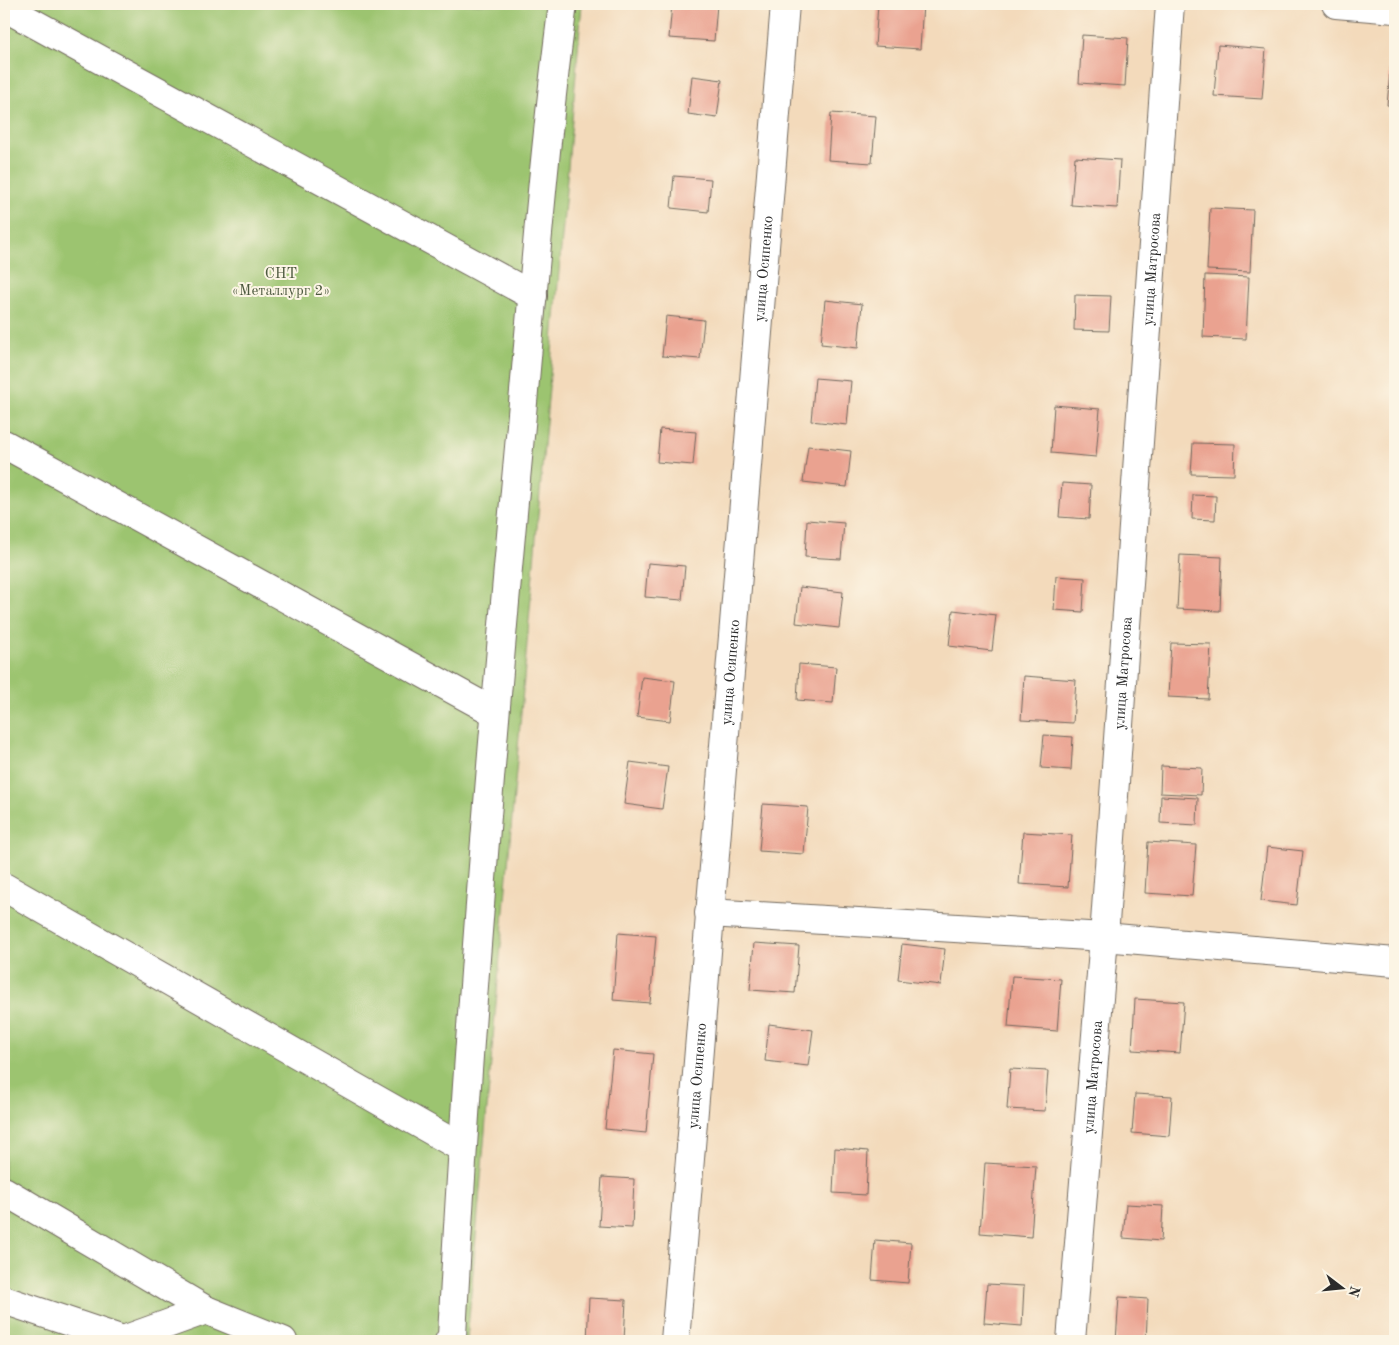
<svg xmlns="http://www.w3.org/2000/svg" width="1399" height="1345" viewBox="0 0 1399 1345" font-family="'Old Standard TT',serif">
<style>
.green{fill:#9cc46f;stroke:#64784d}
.building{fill:#eaa290}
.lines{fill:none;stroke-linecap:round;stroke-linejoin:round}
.minor-casing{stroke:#71685d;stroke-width:30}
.minor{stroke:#fff;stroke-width:28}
.labels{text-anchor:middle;stroke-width:4;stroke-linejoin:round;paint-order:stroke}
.street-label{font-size:15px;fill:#2b2b2b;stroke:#fcf5e5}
.park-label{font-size:15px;fill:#4d593f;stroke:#fcf5e5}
</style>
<rect width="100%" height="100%" fill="#fcf5e5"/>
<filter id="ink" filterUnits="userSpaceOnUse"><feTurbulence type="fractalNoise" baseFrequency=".02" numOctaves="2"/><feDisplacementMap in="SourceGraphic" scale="10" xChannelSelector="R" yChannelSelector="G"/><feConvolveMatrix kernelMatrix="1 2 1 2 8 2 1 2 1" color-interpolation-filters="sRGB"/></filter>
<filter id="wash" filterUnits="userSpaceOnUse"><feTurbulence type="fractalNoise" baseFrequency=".0096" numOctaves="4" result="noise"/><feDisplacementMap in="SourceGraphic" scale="20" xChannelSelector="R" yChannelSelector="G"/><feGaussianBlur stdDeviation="1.12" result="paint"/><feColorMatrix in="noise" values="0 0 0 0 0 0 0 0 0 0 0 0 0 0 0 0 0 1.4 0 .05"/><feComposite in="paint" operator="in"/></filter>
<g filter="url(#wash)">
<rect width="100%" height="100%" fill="#f3dabb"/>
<polygon class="green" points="4,4 582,4 467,1341 4,1341"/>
<g id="blocks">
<g class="building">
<polygon points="672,4 717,4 714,41 669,38"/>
<polygon points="878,4 923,4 920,49 875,46"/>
<polygon points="1082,35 1128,38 1125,86 1079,83"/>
<polygon points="1218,45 1266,49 1262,99 1214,96"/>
<polygon points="1391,61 1395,62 1395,106 1387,105"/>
<polygon points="692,76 722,80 717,118 688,114"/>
<polygon points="831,113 876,116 872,163 828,160"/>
<polygon points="1075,157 1120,160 1117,208 1071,205"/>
<polygon points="674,176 711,179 708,212 671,208"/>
<polygon points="1210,208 1253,210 1250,272 1207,270"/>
<polygon points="1205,275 1249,277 1246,339 1203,337"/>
<polygon points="1075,295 1111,296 1109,331 1074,330"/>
<polygon points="825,300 862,304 858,348 821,344"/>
<polygon points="666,316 704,320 700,359 662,356"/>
<polygon points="815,378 851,381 847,425 811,421"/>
<polygon points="1054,405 1100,409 1096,457 1051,453"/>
<polygon points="660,429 696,432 693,465 657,462"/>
<polygon points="1193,443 1235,444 1234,475 1191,474"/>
<polygon points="808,446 851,451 847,487 803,482"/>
<polygon points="1062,483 1091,485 1089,519 1059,517"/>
<polygon points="1193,495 1216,496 1215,520 1192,519"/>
<polygon points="807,520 844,523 841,559 805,557"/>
<polygon points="1180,555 1222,557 1220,611 1177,609"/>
<polygon points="648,563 685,566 682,600 645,597"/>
<polygon points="1056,576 1085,578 1083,612 1054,610"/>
<polygon points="800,587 843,592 839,628 796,623"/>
<polygon points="953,610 996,615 992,651 949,646"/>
<polygon points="1171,643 1211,644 1208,699 1168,697"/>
<polygon points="799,664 836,667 833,703 797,700"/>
<polygon points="1024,676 1076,680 1073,723 1021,720"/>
<polygon points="642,677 675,681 670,721 637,717"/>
<polygon points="1044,735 1073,737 1071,770 1041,768"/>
<polygon points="630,762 668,767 662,809 624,804"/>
<polygon points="1161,766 1202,768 1201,795 1160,793"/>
<polygon points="1161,796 1198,798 1197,825 1160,823"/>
<polygon points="763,804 808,807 804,854 759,851"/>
<polygon points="1023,832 1072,835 1068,887 1019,884"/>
<polygon points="1148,842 1196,845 1192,896 1145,893"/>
<polygon points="1267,847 1303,851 1297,905 1261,901"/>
<polygon points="618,933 656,936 650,1003 613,1000"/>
<polygon points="754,943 799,946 795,993 750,990"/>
<polygon points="902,944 945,949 941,985 898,980"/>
<polygon points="1012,976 1061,979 1057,1031 1008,1027"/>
<polygon points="1135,999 1184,1002 1180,1053 1132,1050"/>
<polygon points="769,1024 813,1030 808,1066 765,1061"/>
<polygon points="613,1050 653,1054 646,1133 605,1129"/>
<polygon points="1010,1069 1048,1071 1045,1111 1007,1109"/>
<polygon points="1135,1094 1172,1096 1169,1136 1132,1133"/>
<polygon points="835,1148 868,1151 866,1195 833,1193"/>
<polygon points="985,1163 1036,1166 1031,1237 980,1233"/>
<polygon points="602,1177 634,1179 632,1228 599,1226"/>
<polygon points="1126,1204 1163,1206 1161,1241 1123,1238"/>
<polygon points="875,1240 911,1243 908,1283 872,1280"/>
<polygon points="987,1284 1024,1286 1022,1326 984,1323"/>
<polygon points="1119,1297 1148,1299 1146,1341 1116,1341"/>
<polygon points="589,1298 626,1300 624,1341 587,1341"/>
</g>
</g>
</g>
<g filter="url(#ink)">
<use href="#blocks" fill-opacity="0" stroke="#71685d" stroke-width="1"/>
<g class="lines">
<g class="minor-casing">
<g id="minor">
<polyline points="1336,4 1395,9"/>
<polyline points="4,7 533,296"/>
<polyline points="4,444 494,712"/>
<polyline points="4,887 462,1148"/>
<polyline points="709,913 1104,937 1395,962"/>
<polyline points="4,1191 206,1310 283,1341"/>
<polyline points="4,1300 123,1340 206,1310"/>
<path d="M449,1341L452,1336C467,1043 491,750 518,458C532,307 543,155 563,4"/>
<path id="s1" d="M675,1341L785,4"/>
<path id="s2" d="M1071,1341L1104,937L1170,4"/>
</g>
</g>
<use href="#minor" class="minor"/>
</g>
</g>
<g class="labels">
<g class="street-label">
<text dy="5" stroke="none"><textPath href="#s1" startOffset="1076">улица Осипенко</textPath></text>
<text dy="5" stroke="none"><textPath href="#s2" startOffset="1075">улица Матросова</textPath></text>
<text dy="5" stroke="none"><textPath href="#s1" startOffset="671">улица Осипенко</textPath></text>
<text dy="5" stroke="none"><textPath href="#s2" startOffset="670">улица Матросова</textPath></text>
<text dy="5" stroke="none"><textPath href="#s1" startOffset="266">улица Осипенко</textPath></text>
<text dy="5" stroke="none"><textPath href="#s2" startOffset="265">улица Матросова</textPath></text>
</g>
<g class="park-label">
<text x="281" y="278">СНТ<tspan x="281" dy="17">«Металлург 2»</tspan></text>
</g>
</g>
<rect width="1399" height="1345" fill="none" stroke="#fcf5e5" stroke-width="20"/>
<g transform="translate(1342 1288) rotate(106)" stroke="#fcf5e5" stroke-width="4" paint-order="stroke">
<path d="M0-4L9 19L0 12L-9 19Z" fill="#2b2b2b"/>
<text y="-8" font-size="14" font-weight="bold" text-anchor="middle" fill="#2b2b2b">N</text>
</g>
</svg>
